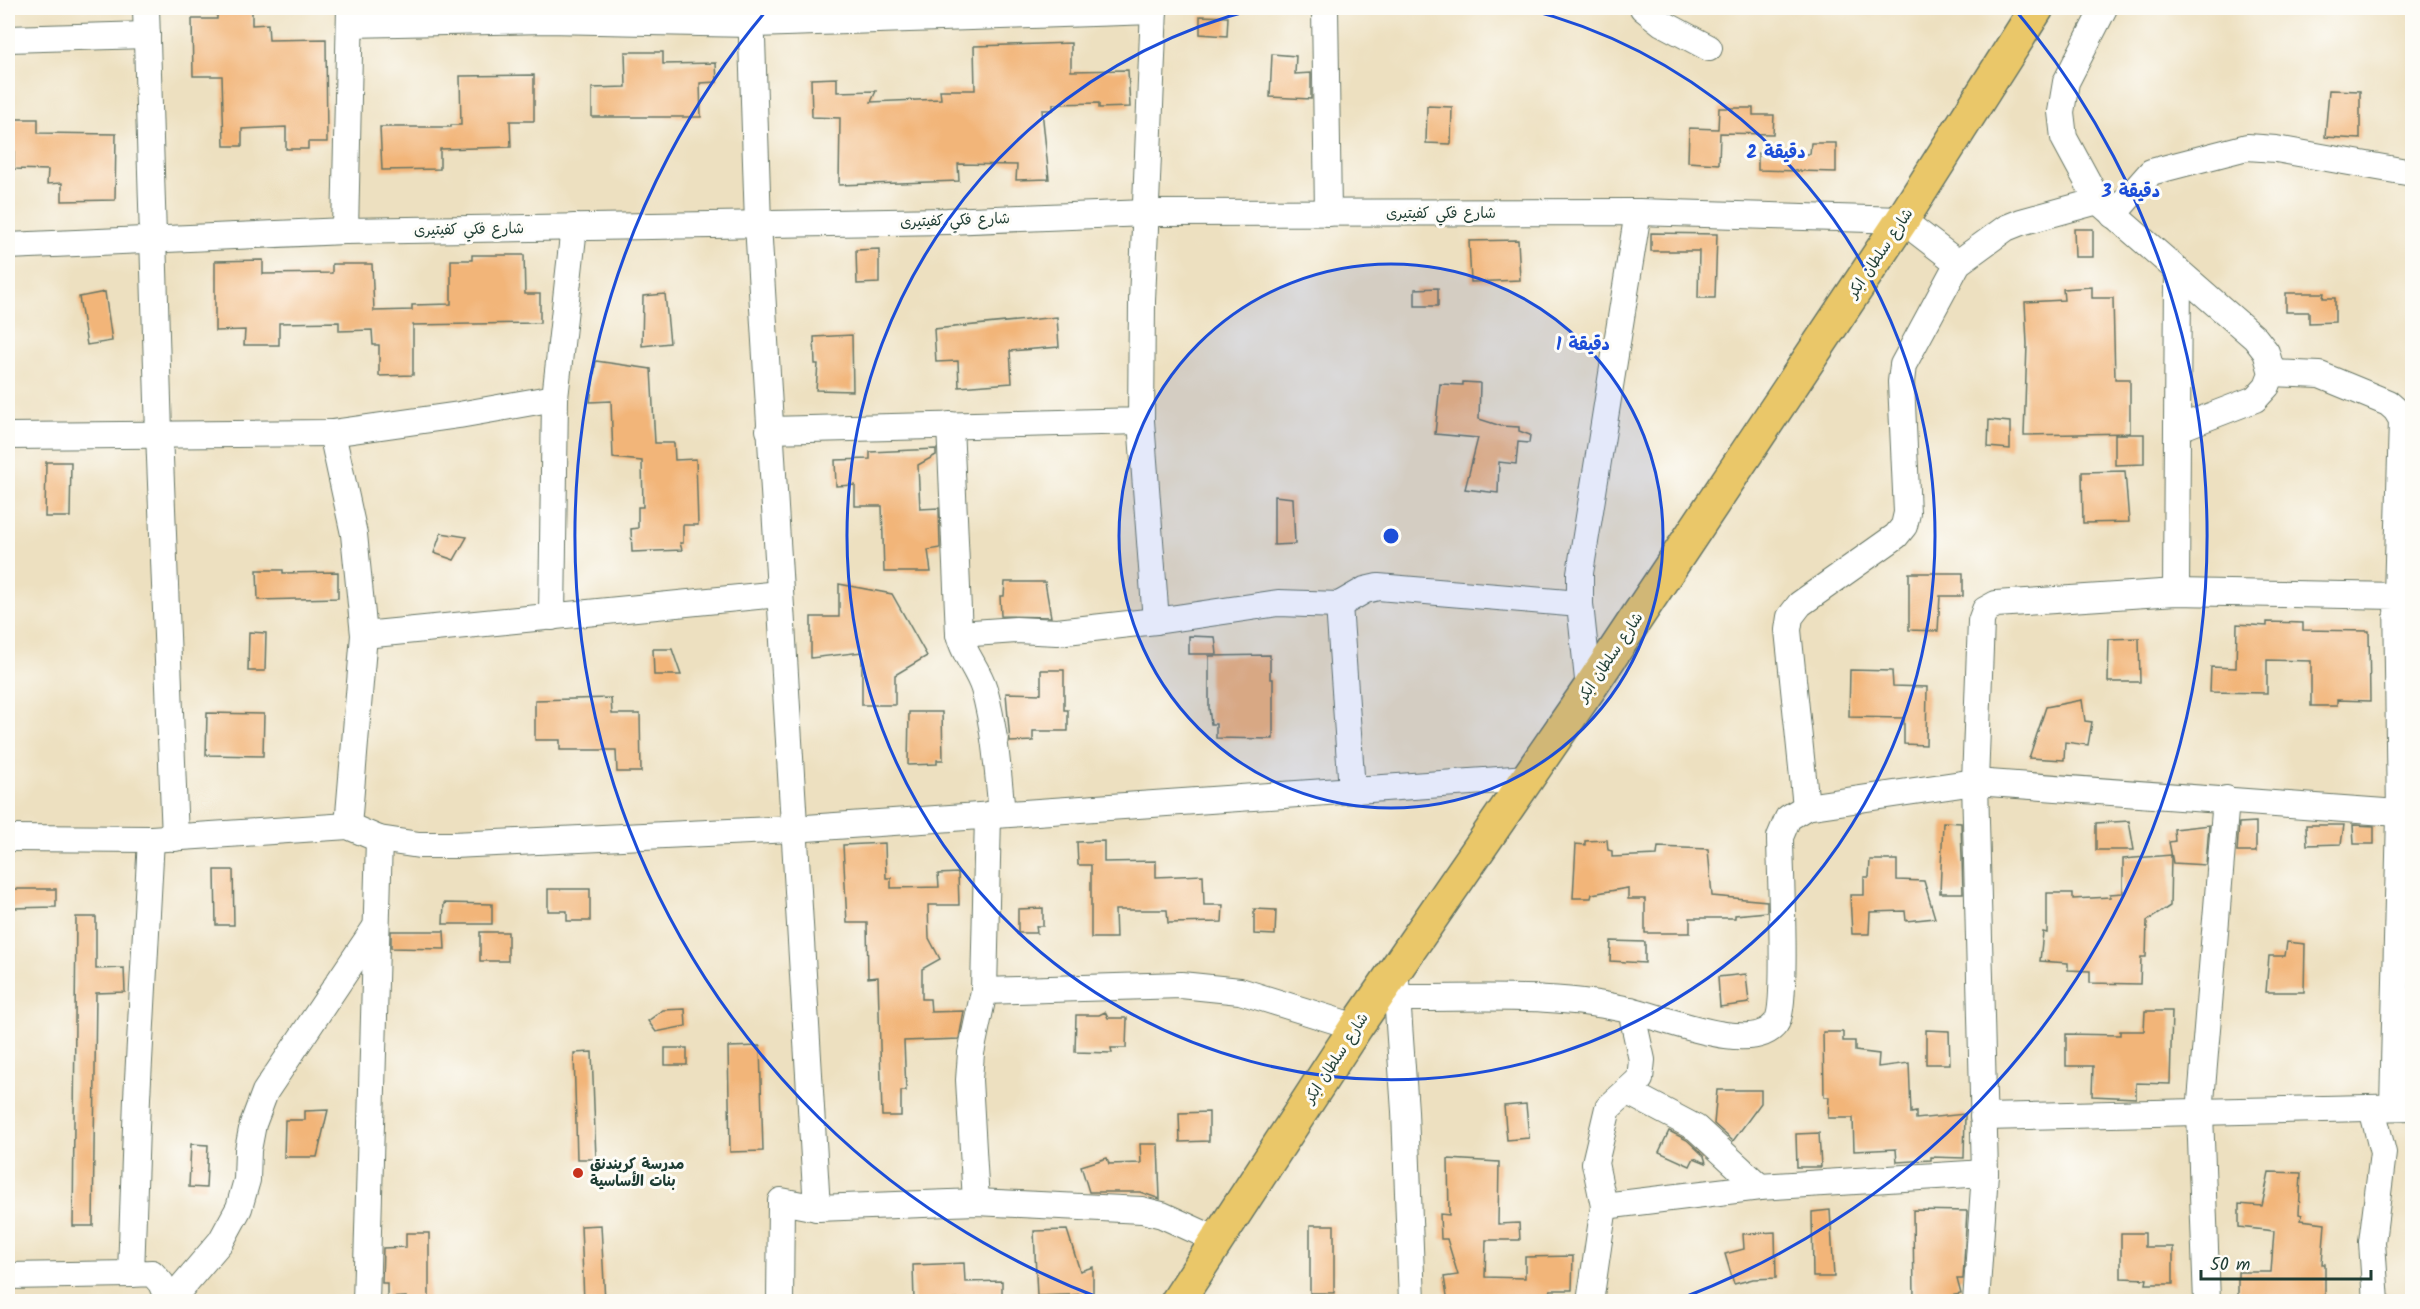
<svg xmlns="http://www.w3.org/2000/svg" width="2420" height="1309" viewBox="0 0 2420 1309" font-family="Kalam,'Playpen Sans Arabic',sans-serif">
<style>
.building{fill:#f2b579}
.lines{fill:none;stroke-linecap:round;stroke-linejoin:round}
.street-casing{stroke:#677665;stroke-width:28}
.highway-casing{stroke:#677665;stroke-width:36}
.street{stroke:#fff;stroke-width:26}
.highway{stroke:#eac769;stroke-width:33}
.ring{fill:none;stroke:#1d4ed8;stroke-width:3}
.poi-dot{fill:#c8321e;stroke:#fdfcf7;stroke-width:2}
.labels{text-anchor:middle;stroke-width:6;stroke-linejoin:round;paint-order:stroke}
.street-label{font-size:15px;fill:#1f3d34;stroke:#fdfcf7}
.poi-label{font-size:15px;font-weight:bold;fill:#1f3d34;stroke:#fdfcf7;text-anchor:start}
.centre{fill:#1d4ed8;stroke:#fdfcf7;stroke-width:3}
.ring-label{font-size:18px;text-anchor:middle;font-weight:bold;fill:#1d4ed8;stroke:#fdfcf7;stroke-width:6;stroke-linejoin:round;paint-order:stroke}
</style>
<rect width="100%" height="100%" fill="#fdfcf7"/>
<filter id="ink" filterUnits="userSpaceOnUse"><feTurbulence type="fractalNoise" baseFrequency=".0167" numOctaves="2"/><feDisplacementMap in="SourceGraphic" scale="12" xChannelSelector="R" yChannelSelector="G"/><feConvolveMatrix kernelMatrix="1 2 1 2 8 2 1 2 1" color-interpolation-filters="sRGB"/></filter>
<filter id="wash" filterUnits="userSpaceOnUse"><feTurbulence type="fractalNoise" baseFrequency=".008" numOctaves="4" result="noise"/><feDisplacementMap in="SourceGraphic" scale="24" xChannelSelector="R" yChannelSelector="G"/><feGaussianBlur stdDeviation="1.35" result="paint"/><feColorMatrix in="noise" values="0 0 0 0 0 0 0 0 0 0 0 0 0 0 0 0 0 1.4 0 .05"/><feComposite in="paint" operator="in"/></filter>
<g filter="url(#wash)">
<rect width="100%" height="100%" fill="#ede0c0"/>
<g id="blocks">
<g class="building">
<polygon points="252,8 252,25 268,24 269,40 326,39 327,142 308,142 308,149 286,149 286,127 242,129 242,146 224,146 222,76 193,76 192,19 217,19 217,9"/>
<polygon points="1200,16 1228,17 1227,36 1200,34"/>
<polygon points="1071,43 1071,71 1128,70 1130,107 1099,108 1099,103 1053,104 1053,110 1042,110 1049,179 1016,180 1017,165 958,164 959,181 839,185 840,118 812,117 811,79 837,78 837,92 876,91 871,102 941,99 940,90 975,90 974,46"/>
<polygon points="625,52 663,52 663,64 716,63 717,82 700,83 701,117 592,117 592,88 626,87"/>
<polygon points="1272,54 1296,56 1295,74 1311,73 1311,99 1270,97"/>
<polygon points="534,75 534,121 510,121 511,147 440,149 440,169 382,170 380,127 451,127 451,125 461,125 460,76"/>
<polygon points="2329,90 2360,91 2360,139 2325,137"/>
<polygon points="1427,106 1452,107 1451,144 1426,143"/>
<polygon points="1719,108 1753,108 1753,115 1774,115 1773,134 1720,133 1719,164 1688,162 1689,128 1718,129"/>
<polygon points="14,119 38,119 38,133 116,134 115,200 62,201 62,183 47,184 48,170 14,169"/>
<polygon points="1811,143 1836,143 1836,172 1758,170 1758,153 1810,154"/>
<polygon points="2074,229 2093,229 2093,257 2075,257"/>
<polygon points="1651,233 1717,234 1715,298 1698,298 1699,251 1651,251"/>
<polygon points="1518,240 1520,280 1471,282 1469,241"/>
<polygon points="879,249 879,283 857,284 856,250"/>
<polygon points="472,255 524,255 525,294 540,294 540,323 413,325 413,375 379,376 379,345 373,345 372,330 339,331 339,322 279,323 279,345 244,345 245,330 215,331 215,261 263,260 263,274 332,273 332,264 372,264 374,311 412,310 412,305 451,304 451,260 472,260"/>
<polygon points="2092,287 2092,298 2113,298 2115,379 2130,379 2130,433 2024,435 2027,344 2025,302 2064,300 2063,289"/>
<polygon points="1438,288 1438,306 1415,306 1415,289"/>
<polygon points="105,292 112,341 87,345 79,297"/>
<polygon points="2286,293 2324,293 2323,298 2335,298 2335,322 2309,323 2309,312 2286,312"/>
<polygon points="665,294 670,343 642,346 643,296"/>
<polygon points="1057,317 1059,347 1010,351 1012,383 959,387 958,361 936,362 934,329"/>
<polygon points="852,335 853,391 816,390 818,364 815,364 814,337"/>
<polygon points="596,361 651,369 655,443 674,443 675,460 696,459 698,525 683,525 683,543 680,543 682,550 632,552 631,529 638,528 638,507 643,507 642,461 613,458 611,401 590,402"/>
<polygon points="1463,382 1480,383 1479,419 1501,426 1519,427 1519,431 1530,435 1529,443 1518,442 1516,464 1499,462 1498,493 1465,489 1478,438 1435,434 1440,384 1463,385"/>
<polygon points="1989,420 2010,422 2010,449 1988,447"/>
<polygon points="2115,434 2144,434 2144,464 2115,465"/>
<polygon points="936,449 936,455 918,465 920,509 939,508 940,548 928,550 931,572 884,572 882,506 855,506 855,485 836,486 835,460 870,459 870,452"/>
<polygon points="46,462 71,462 70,517 45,517"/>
<polygon points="2125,471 2129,522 2083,523 2082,472"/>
<polygon points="1274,496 1293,498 1295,544 1274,545"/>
<polygon points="441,533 467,537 454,560 434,553"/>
<polygon points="257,570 283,570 283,573 338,572 338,598 258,600"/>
<polygon points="1909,573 1963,573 1963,596 1940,596 1938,631 1909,630"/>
<polygon points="1005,582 1045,582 1051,617 1001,616 1000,596 1004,596"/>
<polygon points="839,584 892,594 927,656 895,675 895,705 862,705 862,652 811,658 811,617 839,617"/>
<polygon points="2267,622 2303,623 2303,630 2369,631 2370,701 2337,700 2337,706 2311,706 2311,661 2267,660 2267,693 2210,692 2211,667 2236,668 2237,624 2267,626"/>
<polygon points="249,632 266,633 265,671 248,671"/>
<polygon points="1189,636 1215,637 1217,654 1189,654"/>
<polygon points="2139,638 2140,682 2108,682 2109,639"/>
<polygon points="653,649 672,649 681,675 654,675"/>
<polygon points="1270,655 1270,679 1273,679 1273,739 1216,738 1216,724 1211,724 1209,708 1209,656"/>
<polygon points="1041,670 1064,670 1064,710 1068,710 1068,731 1033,731 1033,741 1010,742 1006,693 1041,694"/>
<polygon points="1850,670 1892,671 1893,686 1927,687 1926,745 1904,744 1904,718 1849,717"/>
<polygon points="611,698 612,714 640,714 641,772 617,772 616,750 560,750 560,740 535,740 535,700"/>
<polygon points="2082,700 2085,721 2092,722 2088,745 2065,742 2064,760 2029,758 2046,707"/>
<polygon points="909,712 942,712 943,760 937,760 937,764 908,765"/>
<polygon points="207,713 264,714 263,756 206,755"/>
<polygon points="2129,821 2134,850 2096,850 2096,823"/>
<polygon points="1943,822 1961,823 1963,893 1940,893"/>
<polygon points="2256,822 2256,852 2237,852 2239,823"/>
<polygon points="2209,825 2206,865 2173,863 2169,842 2175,841 2174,829"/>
<polygon points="2306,825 2344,825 2341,844 2307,845"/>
<polygon points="2353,825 2374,826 2374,844 2354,844"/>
<polygon points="1607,840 1608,850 1612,851 1612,857 1657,855 1658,847 1708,849 1712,896 1767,901 1767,912 1735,915 1735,918 1690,918 1690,933 1645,933 1645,899 1628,899 1628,888 1592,894 1591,898 1573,898 1576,844 1585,845 1585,841"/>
<polygon points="1104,841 1104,862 1156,861 1156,877 1203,875 1204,905 1223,905 1222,922 1168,923 1167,910 1115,910 1116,938 1091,938 1091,865 1078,865 1077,842"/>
<polygon points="885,843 886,878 891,878 891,888 939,887 938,874 958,873 959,905 928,905 929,938 940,959 922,969 922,999 930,999 931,1012 964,1011 959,1039 904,1041 906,1091 901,1091 901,1116 882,1116 878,977 868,978 867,923 847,923 843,845"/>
<polygon points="2171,855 2170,906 2147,921 2146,957 2141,957 2140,984 2090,983 2090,971 2068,970 2068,963 2040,961 2043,932 2047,933 2047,893 2073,893 2073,899 2110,897 2110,894 2123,893 2123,859"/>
<polygon points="1870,860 1897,860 1897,880 1924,881 1935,918 1906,921 1905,911 1870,912 1869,934 1852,934 1850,895 1864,895 1864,877 1869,877"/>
<polygon points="215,870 233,870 234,925 216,925"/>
<polygon points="10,889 56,889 56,907 11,908"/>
<polygon points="548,889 590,889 590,921 567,921 567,911 548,911"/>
<polygon points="444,903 492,904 492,924 443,924"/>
<polygon points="1043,908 1043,926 1036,926 1037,933 1018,933 1018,909"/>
<polygon points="1254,909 1276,910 1275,935 1254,934"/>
<polygon points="76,917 96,917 96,969 124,968 125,992 96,993 93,1226 73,1226"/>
<polygon points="391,931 444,931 445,949 391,948"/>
<rect x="480" y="932" width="28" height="29"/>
<polygon points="1611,941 1645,942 1645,963 1610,961"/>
<polygon points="2287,942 2305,944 2304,992 2266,992 2269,956 2285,956"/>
<polygon points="1746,974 1749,1003 1720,1007 1718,977"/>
<polygon points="685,1009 686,1026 656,1032 648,1021 663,1010"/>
<polygon points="2145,1011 2172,1011 2170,1084 2136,1083 2136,1098 2092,1096 2093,1066 2066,1066 2066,1034 2120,1035 2120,1031 2144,1031"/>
<polygon points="1105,1012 1108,1018 1127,1018 1126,1048 1111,1048 1112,1053 1075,1052 1076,1015 1099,1015"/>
<polygon points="1926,1030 1949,1031 1950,1064 1926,1064"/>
<polygon points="1823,1032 1843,1032 1843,1041 1855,1041 1855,1051 1879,1054 1878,1067 1909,1063 1911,1113 1916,1112 1916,1119 1965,1114 1964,1158 1931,1157 1931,1160 1897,1162 1896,1149 1854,1151 1853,1118 1828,1118 1829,1097 1824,1097"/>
<polygon points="760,1046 763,1151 730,1152 728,1047"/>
<rect x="665" y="1048" width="22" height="17"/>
<polygon points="592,1052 596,1159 577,1159 574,1053"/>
<polygon points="1717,1090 1761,1090 1761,1103 1733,1141 1714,1124"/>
<polygon points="1526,1104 1529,1138 1507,1140 1504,1106"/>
<polygon points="328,1110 317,1157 284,1157 285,1120 305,1120 305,1111"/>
<polygon points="1209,1112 1209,1141 1180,1142 1179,1113"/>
<polygon points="1669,1131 1687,1140 1704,1156 1706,1163 1694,1158 1690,1166 1659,1152"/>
<polygon points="1819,1133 1821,1167 1797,1167 1796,1134"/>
<polygon points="191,1144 208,1145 206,1188 189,1187"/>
<polygon points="1140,1144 1158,1144 1160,1199 1140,1192 1089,1192 1081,1166 1107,1158 1109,1164 1141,1163"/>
<polygon points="1448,1159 1499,1162 1498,1224 1519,1223 1520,1240 1486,1240 1485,1277 1525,1278 1525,1257 1573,1256 1572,1290 1550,1290 1550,1302 1448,1302 1444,1277 1458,1275 1447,1239 1441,1239 1440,1214 1449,1215"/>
<polygon points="2269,1172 2301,1173 2299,1214 2302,1215 2301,1220 2325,1223 2322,1264 2325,1264 2325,1302 2279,1302 2279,1299 2255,1299 2255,1296 2238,1296 2238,1272 2271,1272 2274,1231 2239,1227 2239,1204 2262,1206"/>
<polygon points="1830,1210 1834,1277 1813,1277 1812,1212"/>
<polygon points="1913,1210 1967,1211 1963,1279 1957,1279 1961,1294 1914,1302"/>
<polygon points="601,1225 605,1302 584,1302 581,1226"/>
<rect x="1310" y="1225" width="24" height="68"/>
<polygon points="1067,1230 1080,1271 1093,1267 1093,1294 1037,1296 1034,1231"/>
<polygon points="1775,1232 1776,1278 1753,1279 1734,1284 1725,1254 1744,1249 1743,1234"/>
<polygon points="406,1233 429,1233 429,1302 406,1302 406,1297 387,1298 387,1283 382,1283 383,1248 406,1247"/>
<polygon points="2121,1233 2145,1233 2145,1247 2173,1247 2173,1284 2146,1284 2147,1279 2121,1278"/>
<polygon points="964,1263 965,1282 1002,1281 1002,1302 983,1302 983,1298 914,1302 913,1265"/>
</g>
</g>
</g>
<g filter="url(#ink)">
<use href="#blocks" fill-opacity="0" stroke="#677665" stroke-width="1.5"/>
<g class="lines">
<g class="street-casing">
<g id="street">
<polyline points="146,8 159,433 175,838"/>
<polyline points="751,8 758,224 817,1208"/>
<polyline points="1325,8 1328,213"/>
<polyline points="1643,8 1662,23 1709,48"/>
<polyline points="2104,8 2066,82 2061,112 2064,138 2098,201 2255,338 2266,352 2272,373 2267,386 2255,399 2177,429"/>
<polyline points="350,24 547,20 751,24 1154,11"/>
<polyline points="8,39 147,35"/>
<polyline points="2113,215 2151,172 2247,147 2276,149 2412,173"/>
<polyline points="345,231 350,8"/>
<polyline points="8,246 345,231 947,221 1146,213 1638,212 1902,220 1958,263"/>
<polyline points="2272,373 2320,375 2388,403 2396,410 2402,420 2397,596"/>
<path d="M950,425L959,634C963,654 978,669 984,689C995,729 998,773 1002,814"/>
<polyline points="769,430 1141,421 1142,301 1154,8"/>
<polyline points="332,433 354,534 364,635 348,826"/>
<polyline points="8,436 332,433 459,415 555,398 574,227"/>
<polyline points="2176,592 2178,271"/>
<polyline points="1339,605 1352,790"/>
<polyline points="552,617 555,398"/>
<polyline points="1156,621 1278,603 1339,605 1365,590 1378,587 1580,604"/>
<polyline points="959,634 1016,630 1057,632 1156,621 1141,421"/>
<polyline points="364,635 779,594"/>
<polyline points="1589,689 1580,604 1580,573 1638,212"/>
<polyline points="1806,807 1788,630 1790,617 1800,604 1896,536 1904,526 1907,513 1901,382 1903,365 1958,263 2006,228 2021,222 2098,201"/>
<polyline points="8,838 151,839 348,826 379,839 419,845 453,845 792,829 1528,778"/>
<polyline points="151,839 137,1098 131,1274 152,1273 161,1283 169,1302"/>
<polyline points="1396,981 1405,1111 1412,1302"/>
<polyline points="984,991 1181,985 1240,991 1356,1027"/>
<path d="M1397,998C1474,999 1558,992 1633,1011C1665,1018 1753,1056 1776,1023C1788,1007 1780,866 1780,837L1788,818L1806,807L1975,782L2412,814"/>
<polyline points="1628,1092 1696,1128 1760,1187"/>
<polyline points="2372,1108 2383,1153 2372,1242 2376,1302"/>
<polyline points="1983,1117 2412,1107"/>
<polyline points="976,1202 969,1080 971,1053 984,991 988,815"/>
<polyline points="1604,1206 1760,1187 1985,1173"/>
<polyline points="8,1276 131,1274"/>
<polyline points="169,1302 221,1241 239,1208 247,1180 248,1150 253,1124 265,1092 375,928"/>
<polyline points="366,1302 379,839"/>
<polyline points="780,1302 781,1201 817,1208 976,1202 1142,1210 1162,1215 1217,1240"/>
<polyline points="1590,1302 1604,1206 1595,1163 1608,1108 1640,1079 1642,1060 1631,1010"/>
<polyline points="1976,1302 1985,1173 1975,782 1981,621 1985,610 1996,604 2176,592 2397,596 2400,815 2393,1107"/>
<polyline points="2207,1302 2200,1113 2226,799"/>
</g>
</g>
<g class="highway-casing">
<polyline id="highway" points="1177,1302 1356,1027 1589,689 1902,220 2037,8"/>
</g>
<use href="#street" class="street"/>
<use href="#highway" class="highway"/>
</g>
</g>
<circle cx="1391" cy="536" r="272" fill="#1d4ed8" fill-opacity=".12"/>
<g class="ring">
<circle cx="1391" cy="536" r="272"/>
<path d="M1523 8A544 544 0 1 1 1259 8"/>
<path d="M1105 1300A816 816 0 0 1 766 11M2016 11A816 816 0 0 1 1677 1300"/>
</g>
<circle class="poi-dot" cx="578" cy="1173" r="6"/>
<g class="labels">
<g class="street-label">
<text x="1441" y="218">شارع فكي كفيتيرى</text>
<text transform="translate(955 220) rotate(-2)" y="5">شارع فكي كفيتيرى</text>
<text transform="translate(469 229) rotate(-1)" y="5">شارع فكي كفيتيرى</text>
<text transform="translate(1880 253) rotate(-56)" y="5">شارع سلطان ابكر</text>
<text transform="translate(1610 657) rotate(-56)" y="5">شارع سلطان ابكر</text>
<text transform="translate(1336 1058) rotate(-57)" y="5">شارع سلطان ابكر</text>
</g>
<g class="poi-label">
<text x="590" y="1169">مدرسة كريندنق<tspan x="590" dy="17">بنات الأساسية</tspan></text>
</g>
</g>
<circle cx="1391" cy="536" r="9" class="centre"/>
<g class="ring-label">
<text x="1776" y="158">2 دقيقة</text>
<text x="2131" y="197">3 دقيقة</text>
<text x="1583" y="350">1 دقيقة</text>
</g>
<rect width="2420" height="1309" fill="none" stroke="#fdfcf7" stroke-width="30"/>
<path d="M2201 1270v9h170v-9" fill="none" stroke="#1f3d34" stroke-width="3"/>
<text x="2210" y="1270" font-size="18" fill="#1f3d34" stroke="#fdfcf7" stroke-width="4.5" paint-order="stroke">50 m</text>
</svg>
